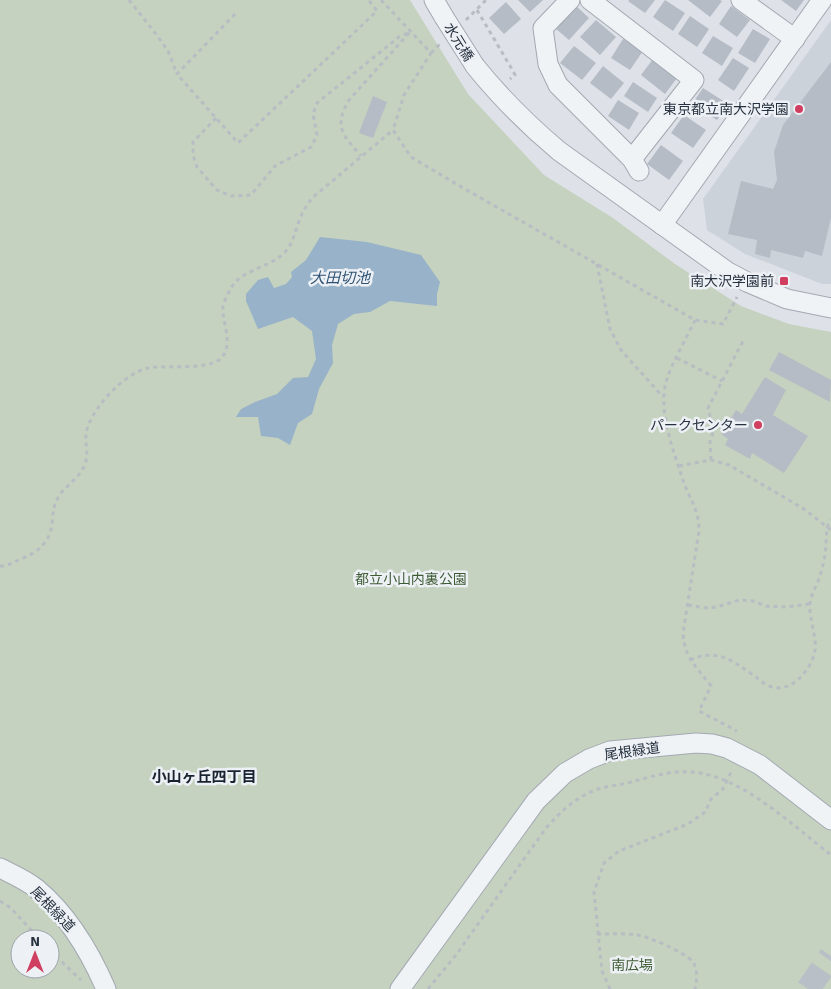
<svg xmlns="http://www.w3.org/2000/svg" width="831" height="989" viewBox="0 0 831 989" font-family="Signika,'Noto Sans JP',sans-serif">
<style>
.built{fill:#ccd2da}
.green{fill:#c5d2bf;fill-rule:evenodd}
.water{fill:#98b3c9}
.building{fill:#b5bcc5}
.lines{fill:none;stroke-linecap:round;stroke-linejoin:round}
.major-tunnel{stroke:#b9bfc6;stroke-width:24;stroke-dasharray:24 12;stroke-linecap:butt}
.minor-casing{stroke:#a3a9b2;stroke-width:21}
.path{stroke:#b8bdc3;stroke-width:3;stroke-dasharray:4 4;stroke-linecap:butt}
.minor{stroke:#f0f3f6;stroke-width:19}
.minor-bridge-casing{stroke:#a3a9b2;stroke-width:21;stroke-linecap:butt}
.minor-bridge{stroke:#f0f3f6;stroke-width:19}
.poi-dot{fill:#d03f5f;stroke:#edf1f5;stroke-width:2}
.labels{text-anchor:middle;stroke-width:5;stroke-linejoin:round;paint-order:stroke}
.street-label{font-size:14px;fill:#27313f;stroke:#edf1f5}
.poi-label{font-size:14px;fill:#27313f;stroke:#edf1f5;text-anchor:end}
.park-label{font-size:14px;fill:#3e5b34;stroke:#edf1f5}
.water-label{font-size:15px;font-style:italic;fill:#305373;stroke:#edf1f5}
.neighbourhood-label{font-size:15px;font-weight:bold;fill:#19222f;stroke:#edf1f5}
</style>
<rect width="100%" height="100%" fill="#dee2e8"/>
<polygon class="built" points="831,20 831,284 822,284 745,254 707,230 703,199"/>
<path class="green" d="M0,0H410L468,94L544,175L613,218L675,264L741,306L789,324L831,332V989H0ZM20,939H50V969H20Z"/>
<polygon class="water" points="320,237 367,242 421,255 440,282 437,294 437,306 390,301 370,312 354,314 338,324 332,345 333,363 319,389 312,414 298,423 290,445 278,438 261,436 258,417 236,417 241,409 255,402 277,394 293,378 308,377 316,359 312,331 293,317 258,329 246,301 246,294 258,280 268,277 274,288 286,284 292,277 291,272 306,260"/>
<g class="building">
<polygon points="518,0 543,0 530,12"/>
<polygon points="629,0 655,0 645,13 628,1"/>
<polygon points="665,0 685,13 673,31 653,17"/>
<polygon points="688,0 720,0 722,1 710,17"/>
<polygon points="781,0 804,0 796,11"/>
<polygon points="506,2 521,19 504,34 489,18"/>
<polygon points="575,5 589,18 569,40 555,28"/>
<polygon points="731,6 750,20 737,37 719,24"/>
<polygon points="690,16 709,29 697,47 678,34"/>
<polygon points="596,20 616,37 600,55 580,37"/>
<polygon points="753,29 770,39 755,63 738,53"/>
<polygon points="713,36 733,48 722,66 702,53"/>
<polygon points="623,39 643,51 630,70 611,58"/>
<polygon points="574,46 596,63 582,80 560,63"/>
<polygon points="733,58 749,68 734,91 718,80"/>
<polygon points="653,59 677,78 665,94 641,75"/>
<polygon points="831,62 831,218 822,256 805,251 803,258 771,250 770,258 755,254 757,240 728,234 741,181 773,189 777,180 774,152 783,125"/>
<polygon points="603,66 624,83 611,99 590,83"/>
<polygon points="633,82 657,98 648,112 624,96"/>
<polygon points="703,88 728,104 717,120 692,104"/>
<polygon points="373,96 387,102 373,138 359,133"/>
<polygon points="618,100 639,113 629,130 608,116"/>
<polygon points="684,115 706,130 693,148 671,133"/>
<polygon points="661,145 683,161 669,180 647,164"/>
<polygon points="779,352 831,380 830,402 769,370"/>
<polygon points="765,377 786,390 773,415 808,436 784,473 752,453 750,459 725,445 728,439 721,434 736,410 742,414"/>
</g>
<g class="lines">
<polyline class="major-tunnel" points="808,989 831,956"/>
<g class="minor-casing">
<g id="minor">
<polyline points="434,0 444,17"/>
<polyline points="570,0 543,28 548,64 558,85 632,159 639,171"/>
<polyline points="590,0 694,80 632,159"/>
<polyline points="741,0 795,39"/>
<path d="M475,66C500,97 528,125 559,151L728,272L747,282L787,299L831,308"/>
<polyline points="662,225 822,0"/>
<path d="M0,868C12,874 26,880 37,889C68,915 90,952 106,989"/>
<polyline points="400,989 536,801 565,773 589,759 610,751 696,743 712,744 727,748 760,765 831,820"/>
</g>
</g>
<g class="path">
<polyline points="129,0 156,34 168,51 177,74"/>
<polyline points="381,0 431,53 404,95 393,130 411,157 458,185 695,320 723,324 737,297"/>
<polyline points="477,10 513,71 515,75 510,79"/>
<polyline points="235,14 177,74 238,143 377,11 370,2 371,0"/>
<polyline points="466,20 486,0"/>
<polyline points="431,53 441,43"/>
<path d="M216,118L193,142V155L197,167L217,190L231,196L251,195L275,166L311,147L317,135L313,114L317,103L399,37L410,32L349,100C333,127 343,135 361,156"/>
<polyline points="597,264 610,329 621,350 663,397"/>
<path d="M695,320C687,338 673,360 667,379C657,407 673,450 682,477C688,498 699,507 699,531L683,633C684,658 697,667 711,686L699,711L737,731"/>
<polyline points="677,358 722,381"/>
<polyline points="711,460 710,440 717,424 711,420 708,408 744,339"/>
<polyline points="679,466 711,460 729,465 804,509 831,530"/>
<path d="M0,566C8,566 14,562 21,559C38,552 49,543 52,525C53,514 53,505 59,496C67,484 80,478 85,464C89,454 85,445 86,434C89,411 124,373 148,368C166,365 204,370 219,360C236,347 221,321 223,306C224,302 227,296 229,292C238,270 267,269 283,254C292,246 294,235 298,224C301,214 306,206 312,198L393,130"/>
<polyline points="688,605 706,608 717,607 739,600 753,601 766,606 786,607 810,604"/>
<path d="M690,660C716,648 732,660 753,675C758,678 763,684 769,686C791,695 811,670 815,651C817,636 809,620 810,605C810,594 819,583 821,572C826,558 826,542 827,527L831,520"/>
<polyline points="0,901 11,908 39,939"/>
<path d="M597,934C610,934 624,933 637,935C648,936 686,953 693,962C698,970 697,981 695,989"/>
<polyline points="50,951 81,980"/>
<path d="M428,989L456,955L546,828C561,811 576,797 598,789C608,786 620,785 631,782C650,777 671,770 691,772C741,775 792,825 831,855"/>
<polyline points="610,989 602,971 594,892 604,863 619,851 688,824 705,812 711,799 723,789 732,770"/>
</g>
<use href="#minor" class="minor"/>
<g class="minor-bridge-casing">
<polyline id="minor-bridge" points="444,17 475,66"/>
</g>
<use href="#minor-bridge" class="minor-bridge"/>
</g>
<g class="poi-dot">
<circle cx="799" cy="109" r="5"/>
<rect x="779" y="276" width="10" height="10" rx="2.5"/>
<circle cx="758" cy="425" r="5"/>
</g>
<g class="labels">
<g class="street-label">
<text transform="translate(459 42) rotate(58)" y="5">水元橋</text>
<text transform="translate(632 751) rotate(-8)" y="5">尾根緑道</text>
<text transform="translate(53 909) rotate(46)" y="5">尾根緑道</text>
</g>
<g class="poi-label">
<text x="789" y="114">東京都立南大沢学園</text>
<text x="774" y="286">南大沢学園前</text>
<text x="748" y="430">パークセンター</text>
</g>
<g class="park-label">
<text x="411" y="584">都立小山内裏公園</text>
<text x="632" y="970">南広場</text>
</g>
<g class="water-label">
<text x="340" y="283">大田切池</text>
</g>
<g class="neighbourhood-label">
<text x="204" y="782">小山ヶ丘四丁目</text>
</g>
</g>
<g transform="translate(35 954)"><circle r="24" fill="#edf1f5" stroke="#9ea4ac"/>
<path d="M0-4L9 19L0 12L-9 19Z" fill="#d03f5f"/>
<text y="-8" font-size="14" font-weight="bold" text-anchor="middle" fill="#27313f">N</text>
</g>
</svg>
